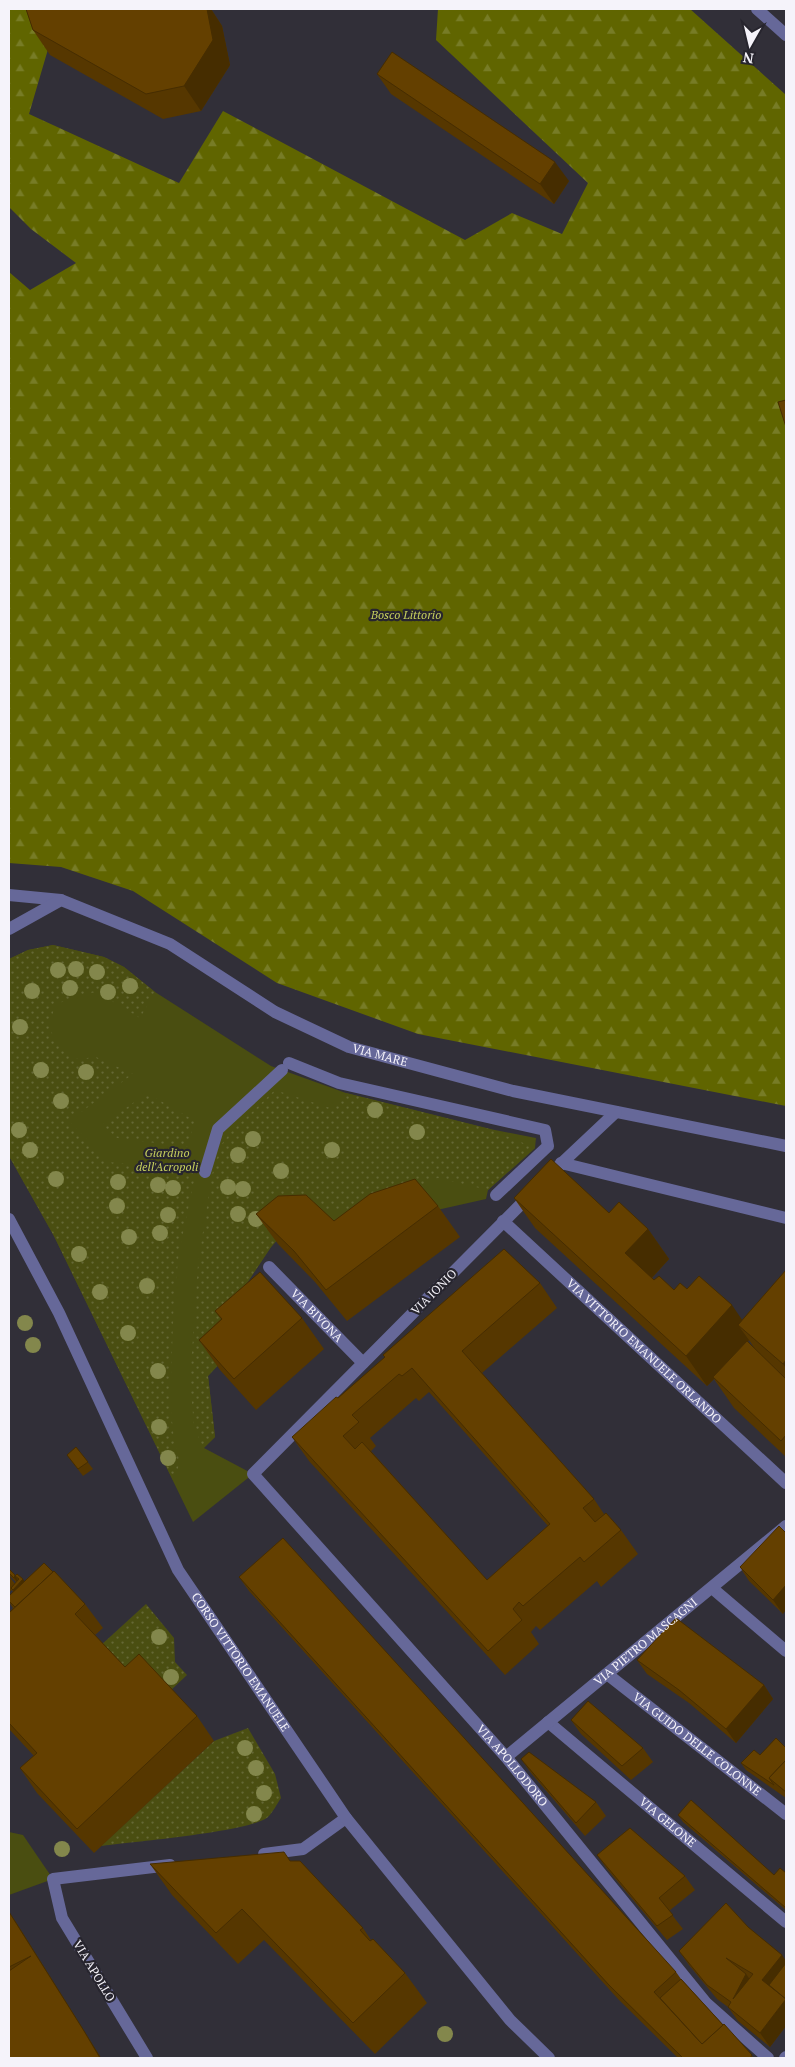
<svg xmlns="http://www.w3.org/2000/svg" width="795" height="2067" viewBox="0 0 795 2067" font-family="'PT Serif',serif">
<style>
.green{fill:#4a4e11}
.forest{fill:url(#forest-firs)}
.garden{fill:url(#garden-dots)}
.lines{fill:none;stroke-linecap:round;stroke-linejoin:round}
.service{stroke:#666899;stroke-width:12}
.pedestrian{stroke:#666899;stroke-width:12}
.minor{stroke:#666899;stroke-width:12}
.tertiary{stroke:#666899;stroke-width:12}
.tree{fill:#83874c}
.wall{fill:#563700;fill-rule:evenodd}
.shaded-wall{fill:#462d00}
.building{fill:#644000;stroke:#462d00;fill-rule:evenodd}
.labels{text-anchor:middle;stroke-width:4.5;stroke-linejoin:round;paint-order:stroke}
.park-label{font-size:12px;font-style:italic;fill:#c6cf5d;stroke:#27252e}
.street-label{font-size:12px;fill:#f5f3fa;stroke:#27252e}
</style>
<defs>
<pattern id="forest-firs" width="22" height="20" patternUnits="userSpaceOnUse" patternTransform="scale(1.25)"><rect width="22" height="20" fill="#606500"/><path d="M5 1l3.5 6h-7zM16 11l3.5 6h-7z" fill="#777c26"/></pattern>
<pattern id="garden-dots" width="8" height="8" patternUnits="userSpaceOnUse" patternTransform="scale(1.25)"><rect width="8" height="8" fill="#4a4e11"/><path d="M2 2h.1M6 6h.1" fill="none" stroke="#656835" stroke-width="1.8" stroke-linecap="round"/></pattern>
</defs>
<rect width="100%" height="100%" fill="#312f38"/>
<g class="green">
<polygon points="53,945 104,957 124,967 155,992 271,1066 346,1093 490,1129 536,1138 535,1148 488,1190 486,1199 437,1210 289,1227 271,1247 217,1328 221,1362 208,1376 215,1437 204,1448 253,1474 193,1522 54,1236 9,1156 9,959 28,950"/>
<polygon points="9,1832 23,1835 53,1879 9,1895"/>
</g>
<polygon class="forest" points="9,9 31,9 56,22 29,114 179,183 223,111 465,240 512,213 562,234 588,183 436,40 438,9 690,9 786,95 786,1106 418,1034 277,983 133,891 61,867 9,863 9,272 30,290 76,263 31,229 9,207"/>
<g class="garden">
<polygon points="53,945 104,957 124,967 155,992 140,1018 97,992 78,995 55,1005 49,1027 56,1042 66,1054 78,1059 96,1057 133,1074 69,1121 109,1162 196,1172 179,1252 174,1299 170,1402 174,1440 180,1463 173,1480 54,1236 9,1156 9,959 28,950"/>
<polygon points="275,1090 330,1108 346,1093 490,1129 535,1148 488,1190 438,1178 356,1212 335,1210 290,1217 289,1226 271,1247 217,1328 221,1362 208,1376 215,1437 203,1448 194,1426 190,1381 198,1264 212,1174 221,1145 230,1133"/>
<polygon points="147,1093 195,1121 187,1147 117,1138 102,1125"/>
<polygon points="146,1604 174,1638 175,1662 187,1675 169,1692 142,1691 100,1646"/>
<path d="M248,1728L275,1774L281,1798C277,1804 273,1812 268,1817C251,1832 130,1842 101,1846L214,1741Z"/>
</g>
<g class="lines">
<polyline class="service" points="561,1163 786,1218"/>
<g class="pedestrian">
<polyline points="289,1063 339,1083 545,1130 548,1146 496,1195"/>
<polyline points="205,1172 218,1129 282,1070"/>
</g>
<g class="minor">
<polyline points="9,895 61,900"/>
<path id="s1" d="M9,929L61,900L170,944L275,1012L349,1047L513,1091L786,1146"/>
<polyline points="547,1177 616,1112"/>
<path id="s2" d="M532,1193L253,1474L506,1757L706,2003L768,2058"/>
<path id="s3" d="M503,1221L786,1483"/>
<path id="s4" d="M269,1267L363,1363"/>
<polyline points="712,1588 786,1651"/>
<path id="s5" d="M607,1674L786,1814"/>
<path id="s6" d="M548,1722L786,1922"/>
<path id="s7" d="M506,1757L786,1526"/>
<polyline points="264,1854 303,1849 346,1818"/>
<polyline points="147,2058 62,1918 53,1879 170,1865"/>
<polyline points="785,2058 786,2057"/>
</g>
<g class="tertiary">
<polyline points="757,9 786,35"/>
<path id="s8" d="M9,1219L59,1313L178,1570L346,1818L510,2020L549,2058"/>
</g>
</g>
<g class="tree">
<circle cx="76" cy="969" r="8"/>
<circle cx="58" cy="970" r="8"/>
<circle cx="97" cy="972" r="8"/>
<circle cx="130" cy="986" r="8"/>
<circle cx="70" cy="988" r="8"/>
<circle cx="32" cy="991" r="8"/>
<circle cx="108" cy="992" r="8"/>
<circle cx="20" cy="1027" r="8"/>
<circle cx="41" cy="1070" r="8"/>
<circle cx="86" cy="1072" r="8"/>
<circle cx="61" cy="1101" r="8"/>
<circle cx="375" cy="1110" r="8"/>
<circle cx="19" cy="1130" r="8"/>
<circle cx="417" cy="1132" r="8"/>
<circle cx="253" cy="1139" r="8"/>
<circle cx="30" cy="1150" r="8"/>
<circle cx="332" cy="1150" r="8"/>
<circle cx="238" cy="1155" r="8"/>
<circle cx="281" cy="1171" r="8"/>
<circle cx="56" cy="1179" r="8"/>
<circle cx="118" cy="1182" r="8"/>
<circle cx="158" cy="1185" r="8"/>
<circle cx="228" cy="1187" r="8"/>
<circle cx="173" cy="1188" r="8"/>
<circle cx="243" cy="1189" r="8"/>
<circle cx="117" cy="1206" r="8"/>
<circle cx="238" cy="1214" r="8"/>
<circle cx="168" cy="1215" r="8"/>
<circle cx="256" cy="1219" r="8"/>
<circle cx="160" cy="1233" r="8"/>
<circle cx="129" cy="1237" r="8"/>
<circle cx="79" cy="1254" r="8"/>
<circle cx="147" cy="1286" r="8"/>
<circle cx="100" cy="1292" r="8"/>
<circle cx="25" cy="1323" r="8"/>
<circle cx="128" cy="1333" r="8"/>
<circle cx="33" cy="1345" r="8"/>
<circle cx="158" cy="1371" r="8"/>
<circle cx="159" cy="1427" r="8"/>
<circle cx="168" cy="1458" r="8"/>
<circle cx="159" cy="1637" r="8"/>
<circle cx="171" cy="1677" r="8"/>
<circle cx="245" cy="1748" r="8"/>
<circle cx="256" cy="1768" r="8"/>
<circle cx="264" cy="1793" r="8"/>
<circle cx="254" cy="1814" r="8"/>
<circle cx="62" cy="1849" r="8"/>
<circle cx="445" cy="2034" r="8"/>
</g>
<g class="wall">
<polygon points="26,9 211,9 222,26 230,65 201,111 163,119 50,55 33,30"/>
<polygon points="377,74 569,181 554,204 391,94"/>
<path d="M514,1198L609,1213L648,1229L669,1259L652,1278L654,1280L674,1290L687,1289L742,1320L786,1270V1457L734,1408L714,1379L707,1386L535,1228ZM749,1340L755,1349L748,1342Z"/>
<polygon points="438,1206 460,1237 347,1321 315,1282 278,1244 256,1214 334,1221"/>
<path d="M540,1283L557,1308L482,1373L594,1499L604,1514L621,1530L638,1554L601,1587L597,1581L540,1630L536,1626L531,1632L539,1644L505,1675L309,1461L292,1437ZM429,1392L548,1526L487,1580L371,1451L376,1446L370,1438L416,1398L419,1401Z"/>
<polygon points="215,1311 302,1318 324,1349 256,1410 220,1370 199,1340 221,1319"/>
<polygon points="76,1447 93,1469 83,1476 67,1455"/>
<polygon points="786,1533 783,1614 749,1581 740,1567"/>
<polygon points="9,1569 15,1576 24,1581 85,1604 103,1628 95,1635 125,1667 197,1716 214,1741 94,1853 37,1793 20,1768 34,1756 9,1729 9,1613 13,1608 9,1602 9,1596 13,1592 12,1590 9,1592 9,1576 15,1584 16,1582 9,1575"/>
<polygon points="239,1577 676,1972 681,1979 754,2058 678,2058 618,1999 249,1591"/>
<polygon points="637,1660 764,1685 773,1699 736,1743 689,1703 647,1674"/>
<polygon points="571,1720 643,1748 653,1762 631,1780 581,1734"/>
<polygon points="786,1748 786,1798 746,1770 741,1763 760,1755"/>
<polygon points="521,1759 596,1802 606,1816 585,1836 531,1773"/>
<polygon points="678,1815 774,1875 786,1873 786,1910 683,1822"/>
<polygon points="597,1855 685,1876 695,1890 669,1911 683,1929 667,1940 607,1869"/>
<polygon points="290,1861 363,1928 371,1940 405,1973 427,2003 375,2054 264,1940 238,1964 172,1895 150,1864"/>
<polygon points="9,1912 17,1924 101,2058 9,2058"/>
<polygon points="748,1927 786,1961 786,2026 770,2047 738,2021 728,2007 717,1999 689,1965 679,1951"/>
</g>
<g class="shaded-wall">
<polygon points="207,9 211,9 222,26 230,65 201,111 184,86"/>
<polygon points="555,162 569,181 554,204 540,184"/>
<polygon points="648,1229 669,1259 646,1284 625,1253"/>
<polygon points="732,1305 753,1336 738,1325 749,1340 714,1379 713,1377 714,1379 707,1386 686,1356"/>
<polygon points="786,1360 786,1368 783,1364"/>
<polygon points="15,1576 20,1583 23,1579 28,1587 18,1598 13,1590 19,1584 14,1578"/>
<polygon points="786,1585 786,1610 783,1614 773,1600"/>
<polygon points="764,1685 773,1699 736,1743 726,1729"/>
<polygon points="9,1912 17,1924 101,2058 100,2058"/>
<polygon points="782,1955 786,1961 786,1976 774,1992 762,1980"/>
<polygon points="746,1974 756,1988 733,1999"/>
<polygon points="786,1999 786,2026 770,2047 760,2033"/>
</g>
<g class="building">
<polygon points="26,9 207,9 213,40 184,86 146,94 33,30"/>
<polygon points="392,52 555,162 540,184 377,74"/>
<polygon points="786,400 786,427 778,402"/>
<polygon points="551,1159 609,1213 619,1202 648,1229 625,1253 654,1280 659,1276 674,1290 680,1283 687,1289 699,1276 732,1305 686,1356 514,1198"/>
<polygon points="415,1179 438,1206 326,1290 294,1251 256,1214 278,1196 306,1195 334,1221 370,1194"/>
<path d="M504,1249L540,1283L462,1351L594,1499L583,1508L595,1522L606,1513L621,1530L584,1562L580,1557L523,1606L519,1602L513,1609L522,1620L488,1651L292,1437L336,1397L338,1398L385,1357L383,1355ZM412,1368L550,1524L487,1580L362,1442L355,1449L343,1436L359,1422L352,1415L399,1374L402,1376Z"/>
<polygon points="786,1270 786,1360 783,1364 738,1325"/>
<polygon points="260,1272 302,1318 234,1379 199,1340 222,1319 215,1311"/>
<polygon points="747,1341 786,1379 786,1435 781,1441 713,1377"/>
<polygon points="76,1447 88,1462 78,1469 67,1455"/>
<polygon points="779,1526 786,1533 786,1585 773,1600 740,1567"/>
<polygon points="283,1538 676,1972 654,1992 702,2044 724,2024 752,2055 750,2058 683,2058 609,1985 239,1577"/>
<polygon points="44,1563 53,1572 15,1607 9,1601 9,1596"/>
<polygon points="9,1569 15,1575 14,1578 9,1573"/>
<polygon points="54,1571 85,1604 75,1614 125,1667 139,1654 197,1716 77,1829 20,1768 37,1753 9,1723 9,1613"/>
<polygon points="17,1574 23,1579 13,1590 11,1588 19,1579 15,1576"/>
<polygon points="676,1618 764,1685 726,1729 679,1690 637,1660"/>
<polygon points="588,1701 643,1748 622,1766 571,1720"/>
<polygon points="776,1738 786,1748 786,1760 769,1778 774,1785 741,1763 754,1750 760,1755"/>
<polygon points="529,1752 596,1802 576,1823 521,1759"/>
<polygon points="786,1760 786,1792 769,1778"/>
<polygon points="691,1800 774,1875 780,1868 786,1873 786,1908 678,1815"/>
<polygon points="630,1828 685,1876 659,1898 673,1915 657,1926 597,1855"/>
<polygon points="284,1852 290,1861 300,1861 363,1928 360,1930 370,1941 373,1939 405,1973 353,2023 242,1909 216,1933 150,1864"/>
<path d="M726,1903L748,1927L782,1955L762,1980L786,1999L760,2033L728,2007L731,2002L707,1985L679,1951ZM726,1958L753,1974L733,1999L746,1974Z"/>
<polygon points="9,1912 84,2031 100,2058 10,2058 9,2057 9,1971 31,1956 9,1967"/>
<polygon points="786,1963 786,1999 769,1985"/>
<polygon points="681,1979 723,2025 702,2044 660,1998"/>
</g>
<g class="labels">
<g class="park-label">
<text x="406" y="619">Bosco Littorio</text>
<text x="167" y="1157">Giardino<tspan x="167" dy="14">dell'Acropoli</tspan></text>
</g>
<g class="street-label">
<text dy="4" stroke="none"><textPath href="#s1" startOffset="416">VIA MARE</textPath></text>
<text transform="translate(434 1292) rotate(-45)" y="4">VIA IONIO</text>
<text dy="4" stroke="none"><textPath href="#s4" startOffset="68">VIA BIVONA</textPath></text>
<text dy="4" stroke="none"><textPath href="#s3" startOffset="192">VIA VITTORIO EMANUELE ORLANDO</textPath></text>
<text dy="4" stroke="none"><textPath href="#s7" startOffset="181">VIA PIETRO MASCAGNI</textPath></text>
<text dy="4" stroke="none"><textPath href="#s8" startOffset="501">CORSO VITTORIO EMANUELE</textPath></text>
<text dy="4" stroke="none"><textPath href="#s5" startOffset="114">VIA GUIDO DELLE COLONNE</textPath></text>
<text dy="4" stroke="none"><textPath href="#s2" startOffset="786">VIA APOLLODORO</textPath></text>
<text dy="4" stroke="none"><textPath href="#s6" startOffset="156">VIA GELONE</textPath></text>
<text transform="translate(94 1971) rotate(59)" y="4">VIA APOLLO</text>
</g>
</g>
<rect width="795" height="2067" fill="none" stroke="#f5f3fa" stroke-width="20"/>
<g transform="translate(750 45) rotate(188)" stroke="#27252e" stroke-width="4" paint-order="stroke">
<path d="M0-4L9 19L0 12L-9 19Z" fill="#f5f3fa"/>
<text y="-8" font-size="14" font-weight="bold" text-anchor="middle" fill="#f5f3fa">N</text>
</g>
</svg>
